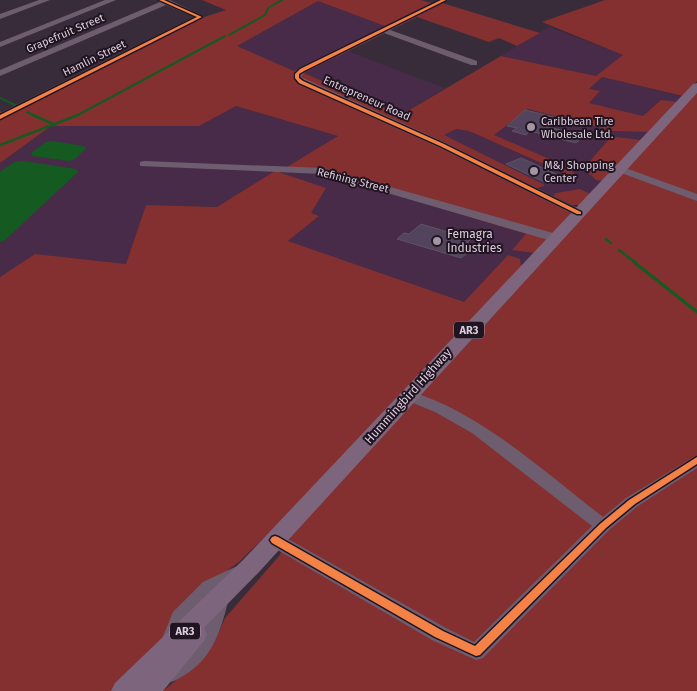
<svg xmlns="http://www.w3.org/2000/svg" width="697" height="691" viewBox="0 0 697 691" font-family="'Fira Sans',sans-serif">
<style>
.built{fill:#482b49}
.green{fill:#843030;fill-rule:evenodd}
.water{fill:#145a21}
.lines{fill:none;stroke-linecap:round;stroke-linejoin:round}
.stream-far2{stroke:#145a21;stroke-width:2}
.stream-far1{stroke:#145a21;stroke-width:2.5}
.stream{stroke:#145a21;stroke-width:3}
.building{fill:#53445d;stroke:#5d5461}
.minor{fill:#6e5d6f;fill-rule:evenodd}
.major{fill:#7c657d;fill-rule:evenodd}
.cycleway-casing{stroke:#1f1420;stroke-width:3}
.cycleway{fill:#f48246;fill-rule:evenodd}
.poi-dot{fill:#a494a4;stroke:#1f1420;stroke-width:2}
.labels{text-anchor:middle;stroke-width:4;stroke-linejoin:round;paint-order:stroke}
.far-street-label{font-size:11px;fill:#dcd;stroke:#1f1420}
.far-poi-label{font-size:11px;fill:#dcd;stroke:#1f1420;text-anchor:start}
.shield{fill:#1f1420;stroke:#a495a4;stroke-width:1}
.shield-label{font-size:11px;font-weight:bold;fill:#dcd}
.poi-label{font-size:12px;fill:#dcd;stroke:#1f1420;text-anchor:start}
.street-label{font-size:12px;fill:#dcd;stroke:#1f1420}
</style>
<rect width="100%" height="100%" fill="#392c3a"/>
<g class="built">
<polygon points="318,1 386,25 294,71 236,46"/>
<polygon points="549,27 624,55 597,76 501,56"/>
<polygon points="347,51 445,88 401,115 304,73"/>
<polygon points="602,77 676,95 683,96 677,102 661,100 643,116 588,103 600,92 589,89"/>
<polygon points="236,106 338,136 283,170 329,174 526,234 513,250 534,253 521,267 508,255 464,302 288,241 319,216 311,214 275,171 217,207 146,205 126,264 35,254 0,277 0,163 51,126 199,126"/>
<polygon points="528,109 613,131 648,132 641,140 610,138 585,168 602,181 590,194 580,189 556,193 553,196 539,189 543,187 443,135 456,129 469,131 578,180 570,168 493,135"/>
</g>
<g class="green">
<path d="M202,0H421L435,4L439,2L540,33L517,46L499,38L489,42L417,17L304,73L401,115L501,56L596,76L623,55L542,22L605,0H697V81L683,96L602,77L589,89L600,91L589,103L643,116L661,100L677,102L648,132L613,131L528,109L494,135L570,168L579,180L469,131L456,129L444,135L545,185L533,191L566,208L571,214L534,253L512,250L526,234L329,174L282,170L338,136L236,106L199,126H51L0,163V111L5,114L198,19L226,10ZM318,1L385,26L294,71L237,46Z"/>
<polygon points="697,91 697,691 163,691 190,669 214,643 225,618 279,556 291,536"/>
<polygon points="616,137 641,140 602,181 596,180 584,168 610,138"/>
<polygon points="275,171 326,188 311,213 319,216 288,241 464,302 508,255 520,259 521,267 303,499 239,562 207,585 168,634 114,691 0,691 0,277 35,254 126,264 146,205 217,207"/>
<polygon points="580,189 590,194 579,205 572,205 553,196 556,193"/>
</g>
<g class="water">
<polygon points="52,141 84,146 86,148 75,159 69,161 33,156 31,153 46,142"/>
<polygon points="24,161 76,169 78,172 5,240 0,242 0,172 14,162"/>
</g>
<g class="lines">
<g class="stream-far2">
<polyline points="229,35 265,15 268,8 282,0"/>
<polyline points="0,98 17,106"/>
<polyline points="27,112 35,116"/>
<polyline points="76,116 225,36"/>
</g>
<g class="stream-far1">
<polyline points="33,115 55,125"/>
<polyline points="0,145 78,115"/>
<polyline points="606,239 611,243"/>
<polyline points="619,250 636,263"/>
</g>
<polyline class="stream" points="634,262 697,312"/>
</g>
<g class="building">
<polygon points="525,110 554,117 545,126 584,136 576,143 530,131 526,135 512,131 517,128 507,126"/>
<polygon points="521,158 563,177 548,184 506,164"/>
<polygon points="421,224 471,239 467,243 475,246 461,258 397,239 404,233 409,234"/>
</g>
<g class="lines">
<g class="minor">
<polygon points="39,0 50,0 0,19 0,14"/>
<polygon points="105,0 116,0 0,47 0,42"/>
<polygon points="157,0 170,0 204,17 0,120 0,113 194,17 166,5 0,76 0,70 160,2"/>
<polygon points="438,0 448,0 390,30 477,61 477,65 471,65 384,33 305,72 301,77 446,143 583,211 583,215 575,215 438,147 298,84 293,78 293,74 299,68"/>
<polygon points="144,161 323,168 560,235 562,238 556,242 552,241 322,174 140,166 140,162"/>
<polygon points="620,166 697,194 697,201 616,171 615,169"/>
<path d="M408,391C478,410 546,473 603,517L626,498L697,455V468L638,506L609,530L483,658L476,660L432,640L269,545L266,540L269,535L275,533L281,535L446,628L474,642L592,526L472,433L435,412L403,399L401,396Z"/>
<polygon points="237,566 243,568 246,573 243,578 215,592 188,621 178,647 171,649 164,647 161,641 173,612 203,582"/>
<path d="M219,595L225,597L228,602C220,633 212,659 183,676C175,681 170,684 161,681L158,675C163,665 174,662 183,655C200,642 204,622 210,602L213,597Z"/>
</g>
<polygon class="major" points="697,83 697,93 259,572 204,628 207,634 204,641 163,691 111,691 115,683 243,560 693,84"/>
<g class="cycleway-casing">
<g id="cycleway">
<polygon points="159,0 164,0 202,17 0,119 0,115 197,17"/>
<polygon points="441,0 446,0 304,71 299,74 299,78 303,81 444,144 581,212 581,214 577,214 440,146 299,83 295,78 295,74 300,69"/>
<polygon points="697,457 697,464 635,504 606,528 480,655 476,656 435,637 272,543 270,540 272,537 275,536 278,537 443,631 475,646 600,524 629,500"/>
</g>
</g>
<use href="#cycleway" class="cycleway"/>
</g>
<g class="poi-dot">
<circle cx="531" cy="127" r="5"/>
<circle cx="534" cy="171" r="5"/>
<circle cx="437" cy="241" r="5"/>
</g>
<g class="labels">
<g class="far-street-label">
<text transform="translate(65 33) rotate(-23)" y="4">Grapefruit Street</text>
<text transform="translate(94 58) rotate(-26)" y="4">Hamlin Street</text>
<text transform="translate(367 98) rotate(24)" y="4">Entrepreneur Road</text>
<text transform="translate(353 180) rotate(14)" y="4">Refining Street</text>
</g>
<g class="far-poi-label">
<text x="541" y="125">Caribbean Tire<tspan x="541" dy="13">Wholesale Ltd.</tspan></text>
<text x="544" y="169">M&amp;J Shopping<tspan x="544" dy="13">Center</tspan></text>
</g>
<g class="shield">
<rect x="454" y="321.5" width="30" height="17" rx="4"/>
<rect x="170" y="622.5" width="30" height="17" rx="4"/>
</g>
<g class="shield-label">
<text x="469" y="334">AR3</text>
<text x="185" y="635">AR3</text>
</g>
<g class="poi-label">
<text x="447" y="238">Femagra<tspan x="447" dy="14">Industries</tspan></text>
</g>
<g class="street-label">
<text transform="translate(408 396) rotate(-48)" y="4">Hummingbird Highway</text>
</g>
</g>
</svg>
